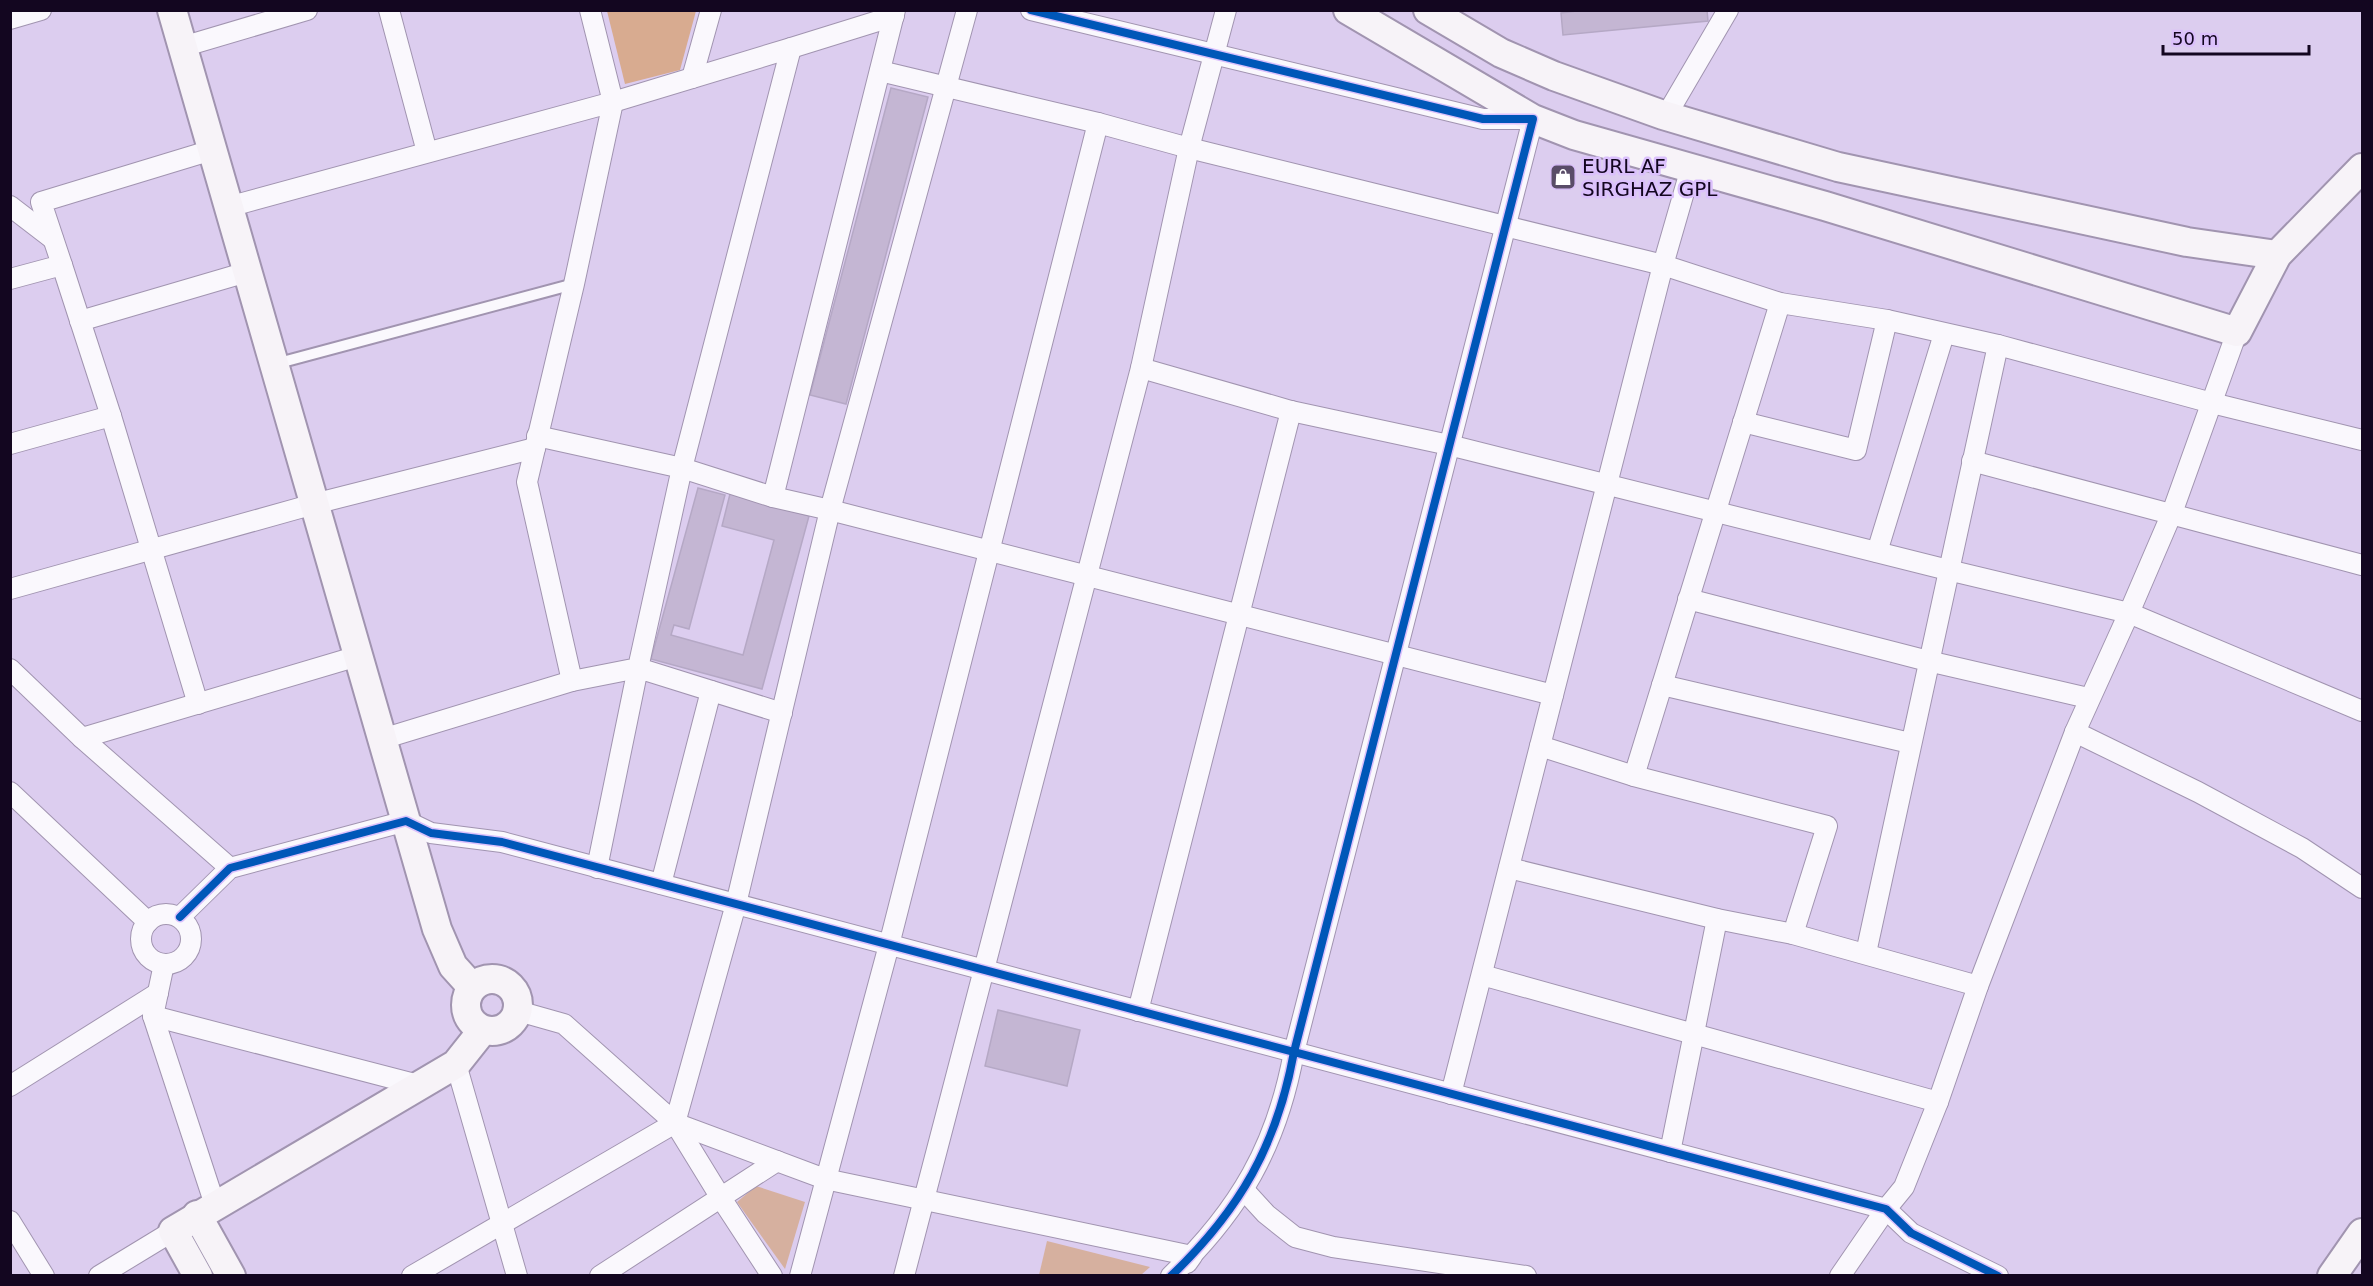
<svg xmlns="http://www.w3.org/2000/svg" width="2373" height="1286" viewBox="0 0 2373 1286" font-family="'DejaVu Sans',sans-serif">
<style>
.green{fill:#d6b09f}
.forest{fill:#d8ab90}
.building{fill:#c4b6d3;stroke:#b5a8c5;stroke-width:1.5}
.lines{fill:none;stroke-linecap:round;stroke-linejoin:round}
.lane-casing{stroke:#a194b0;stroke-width:14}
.street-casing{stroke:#a194b0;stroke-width:22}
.secondary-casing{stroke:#a194b0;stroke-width:32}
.lane{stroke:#faf8fd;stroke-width:10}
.street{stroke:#faf8fd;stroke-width:20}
.secondary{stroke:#f7f3f8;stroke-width:28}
.cycleway-casing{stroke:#dbc0fc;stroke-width:11}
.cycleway{stroke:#0057b8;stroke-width:8}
.labels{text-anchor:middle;stroke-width:5;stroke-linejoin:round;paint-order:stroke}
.poi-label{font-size:20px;fill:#130620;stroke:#dbc0fc;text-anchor:start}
</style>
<rect width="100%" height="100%" fill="#dccdef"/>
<g class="green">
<polygon points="756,1186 805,1202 785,1269 737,1202"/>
<polygon points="1047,1241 1150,1267 1141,1275 1039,1275"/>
</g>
<polygon class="forest" points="607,11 696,11 680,70 625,84"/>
<g class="building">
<polygon points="1584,10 1707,10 1708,21 1563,35 1561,13"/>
<polygon points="891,88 928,97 846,404 810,395"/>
<polygon points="698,488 725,495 689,629 674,625 671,635 743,655 774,540 722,526 730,494 809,516 762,689 651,659"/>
<polygon points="998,1010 1080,1030 1067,1086 985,1066"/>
</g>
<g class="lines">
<g class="lane-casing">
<polyline id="lane" points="275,364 574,284"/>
</g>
<g class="street-casing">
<g id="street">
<polyline points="389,10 427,152"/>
<path d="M1031,10L1483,119H1533L1294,1052C1277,1145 1240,1210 1171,1276"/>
<polyline points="10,19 41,10"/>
<polyline points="182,47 307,10"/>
<polyline points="791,48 894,16"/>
<polyline points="880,71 1098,123 1189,148 1663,265 1780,303 1887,320 1998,345 2212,403 2362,440"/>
<polyline points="692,78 711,10"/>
<polyline points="1666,116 1728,10"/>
<polyline points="10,206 53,239"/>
<polyline points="228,207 613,102 791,48 682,468 638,668 572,681 382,739"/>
<polyline points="62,265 111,416 198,704"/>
<polyline points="10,279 62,265 41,202 212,150"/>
<polyline points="80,321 247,272"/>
<polyline points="1141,368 1291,411 1449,445 1948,570 2129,613 2362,711"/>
<polyline points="1743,422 1856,450 1887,320"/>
<polyline points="537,436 682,468 773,497 830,510 1553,695"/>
<polyline points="10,444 111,416"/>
<polyline points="1972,461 2362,565"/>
<polyline points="773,497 895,10"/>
<polyline points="1877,552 1944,334"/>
<polyline points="10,589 314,504 535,448"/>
<polyline points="1688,599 1928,661 2088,698"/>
<polyline points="10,669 82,738 230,868"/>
<polyline points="572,681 527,482 574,284 613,102 590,10"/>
<polyline points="1662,685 1910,743"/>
<polyline points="2075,732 2198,792 2302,848 2362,888"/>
<polyline points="82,738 358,656"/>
<polyline points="1634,776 1780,303"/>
<polyline points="10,792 148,922"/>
<polyline points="597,868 638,668 782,713"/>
<polyline points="1509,868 1717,919 1793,934 1827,826 1634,776 1540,746"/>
<polyline points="661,884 711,691"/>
<circle cx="166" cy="939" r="25"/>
<polyline points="180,917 230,868 406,821 431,833 502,842 1886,1209 1911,1233 1998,1276"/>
<polyline points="1793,934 1978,986"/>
<polyline points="1866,953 1998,345"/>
<polyline points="164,964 153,1016 422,1086"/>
<polyline points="1482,975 1938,1102"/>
<polyline points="518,1011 564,1024 675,1123 736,904 830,510 967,10"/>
<polyline points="1138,1011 1291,411"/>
<polyline points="153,1016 215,1205"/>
<polyline points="456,1064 517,1276"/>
<polyline points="10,1086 158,993"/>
<polyline points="1451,1094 1663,265 1691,168"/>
<polyline points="675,1123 825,1179 1192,1256 1187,1263"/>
<polyline points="675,1123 721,1198 772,1276"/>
<polyline points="1670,1152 1717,919"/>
<polyline points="1244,1190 1266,1214 1295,1237 1333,1247 1526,1276"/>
<polyline points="10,1221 44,1276"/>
<polyline points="99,1276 173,1231"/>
<polyline points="412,1276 675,1123"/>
<polyline points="600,1276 777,1161"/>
<polyline points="800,1276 889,945 1098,123"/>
<polyline points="904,1276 1141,368 1189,148 1226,10"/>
<polyline points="1840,1276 1886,1209 1904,1187 1938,1102 1978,986 2075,732 2129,613 2172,513 2237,332"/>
</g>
</g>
<g class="secondary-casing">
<g id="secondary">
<polyline points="172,10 437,929 453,966 472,987"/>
<polyline points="1348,10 1533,119 1574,135 1825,206 2237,332 2277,255 2362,168"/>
<polyline points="1428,10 1501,53 1554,76 1663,115 1838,167 2187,242 2277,255"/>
<circle cx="492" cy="1005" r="26"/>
<polyline points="197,1215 231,1276"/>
<polyline points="198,1276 173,1231 456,1064 483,1030"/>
<polyline points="2332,1276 2362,1233"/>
</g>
</g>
<use href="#lane" class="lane"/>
<use href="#street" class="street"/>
<use href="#secondary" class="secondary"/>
<g class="cycleway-casing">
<g id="cycleway">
<path d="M1031,10L1483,119H1533L1294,1052C1277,1145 1240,1210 1171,1276"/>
<polyline points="180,917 230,868 406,821 431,833 502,842 1886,1209 1911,1233 1998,1276"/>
</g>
</g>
<use href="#cycleway" class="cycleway"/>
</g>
<defs>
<g id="shop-square" transform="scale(1.35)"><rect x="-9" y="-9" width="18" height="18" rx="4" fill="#594c68" stroke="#dbc0fc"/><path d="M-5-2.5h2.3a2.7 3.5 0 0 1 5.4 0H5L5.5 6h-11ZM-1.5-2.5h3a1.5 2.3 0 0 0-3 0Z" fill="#fff"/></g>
</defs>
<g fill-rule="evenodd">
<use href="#shop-square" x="1563" y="177"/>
</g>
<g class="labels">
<g class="poi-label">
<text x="1582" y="173">EURL AF<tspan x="1582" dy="23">SIRGHAZ GPL</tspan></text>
</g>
</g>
<rect width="2373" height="1286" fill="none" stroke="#130620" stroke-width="24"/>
<path d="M2163 45v9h146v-9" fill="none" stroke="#130620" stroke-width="3"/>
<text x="2172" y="45" font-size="18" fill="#130620" stroke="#dbc0fc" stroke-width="4.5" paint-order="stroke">50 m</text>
</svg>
